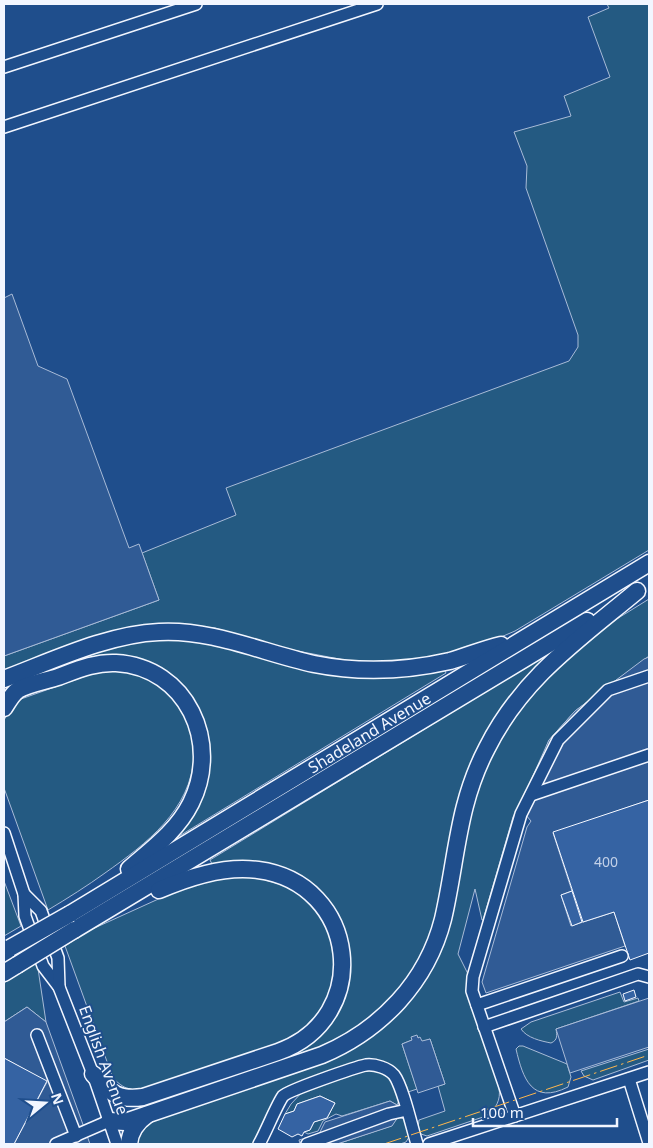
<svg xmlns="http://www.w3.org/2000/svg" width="653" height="1148" viewBox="0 0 653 1148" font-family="'Noto Sans',sans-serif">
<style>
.green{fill:#245a82;stroke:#a8bbd7}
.parking{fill:#305b95;stroke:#a8bbd7}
.building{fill:#3563a3;stroke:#f2f6ff}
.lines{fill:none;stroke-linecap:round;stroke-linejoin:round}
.minor-casing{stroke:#f2f6ff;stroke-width:14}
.highway-casing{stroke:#f2f6ff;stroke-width:19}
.minor{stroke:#1f4e8c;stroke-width:11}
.highway{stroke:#1f4e8c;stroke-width:16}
.highway-bridge-casing{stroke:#f2f6ff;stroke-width:19;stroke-linecap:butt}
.highway-bridge{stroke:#1f4e8c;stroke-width:16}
.power{stroke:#ffb74d;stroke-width:1;stroke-dasharray:18 4 2.5 4;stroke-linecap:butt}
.labels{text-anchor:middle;stroke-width:4;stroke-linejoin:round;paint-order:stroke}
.number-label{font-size:14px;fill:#c3d1e8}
.street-label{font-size:16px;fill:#f2f6ff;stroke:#1f4e8c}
</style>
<rect width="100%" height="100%" fill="#1f4e8c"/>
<g class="green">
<polygon points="607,4 649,4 649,550 515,631 494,640 465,650 412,662 360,663 282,648 215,628 181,625 4,671 4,656 159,600 142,553 236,515 226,488 569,361 578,347 578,335 526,188 527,166 514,132 571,116 564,96 610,77 588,17 609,8"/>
<path d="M649,599V656L575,711L549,740L534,778L513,817L483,920H482L475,889L458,954L468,974L467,991L499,1088C501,1100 496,1109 486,1116L427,1136L421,1134L418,1129L419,1120L445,1111L438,1086L445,1084L430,1039L422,1042L417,1036L412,1040L402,1044L417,1089L405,1093L381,1063L272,1104L253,1144H136L143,1124L327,1062L339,1055L406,1002L463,838L482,771L525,698L599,630Z"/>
<polygon points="182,636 266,655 443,667 446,673 176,838 209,765 166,674 76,664 75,662 110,645"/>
<polygon points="544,653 549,659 497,719 429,950 383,1011 324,1048 240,1076 239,1073 269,1060 342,1001 324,898 307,881 283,870 213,866 210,860 513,675 512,672"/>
<path d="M124,670C142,676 163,684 176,700C180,704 182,711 186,716C193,729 195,741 194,756C191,810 146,844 105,873C87,886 68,898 48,910L4,788V720L14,704L21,699L97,672Z"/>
<path d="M247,875L287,886L313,905L328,930L335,953L332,993L309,1028L287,1042L150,1087C132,1090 127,1092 113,1078L65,946L88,931L165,896L211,879Z"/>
<polygon points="4,881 21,926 4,936"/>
<polygon points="37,962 46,1022 27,1007 4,1022 4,983"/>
<path d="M620,992L624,1002L638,998L639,1001L556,1029C557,1035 558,1040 551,1043C541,1041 527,1038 521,1029L531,1022Z"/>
<path d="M519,1046H523L567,1064L571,1077L568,1087C532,1105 523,1079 516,1049Z"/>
<polygon points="649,1049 649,1060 593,1080 584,1076 581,1071"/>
<polygon points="370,1068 390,1075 400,1099 397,1105 390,1101 342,1116 336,1114 323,1121 318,1131 308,1134 304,1132 310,1130 314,1122 327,1118 335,1103 320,1096 297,1104 294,1111 285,1114 291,1104 304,1090"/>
<polygon points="398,1117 404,1119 409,1137 406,1142 400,1144 337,1144 391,1126"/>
</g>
<g class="parking">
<polygon points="12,294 38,366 67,379 129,548 139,544 159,600 4,656 4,298"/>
<polygon points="649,657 649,800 553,833 572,891 561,895 571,926 614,912 625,946 486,993 482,982 527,827 531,821 519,807 549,740 575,711 644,659"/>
<polygon points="649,998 649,1047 570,1073 556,1029"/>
<polygon points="27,1007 46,1022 90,1144 14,1144 47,1082 4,1058 4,1022"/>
<polygon points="417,1035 418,1038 420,1037 422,1041 430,1039 445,1084 418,1093 402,1044 412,1040 411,1037"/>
<polygon points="390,1101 397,1105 398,1117 392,1126 337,1144 300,1144 299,1140 319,1134 325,1122"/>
</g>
<g class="building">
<polygon points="649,800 649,953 630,960 614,912 583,922 553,832"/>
<polygon points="572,891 582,922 572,926 561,895"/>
<polygon points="634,990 636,997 625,1001 623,994"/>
<polygon points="4,1058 47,1081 14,1144 4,1144"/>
<polygon points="320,1096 335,1103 327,1118 314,1122 310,1130 304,1132 302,1136 298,1134 292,1137 278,1129 285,1114 294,1111 297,1104"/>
</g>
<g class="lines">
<g class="minor-casing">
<g id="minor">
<polyline points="4,67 196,4"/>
<polyline points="4,127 377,4"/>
<polyline points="531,795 649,755"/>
<polyline points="4,833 24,894 25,916 43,966 59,987 93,1074 117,1144"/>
<polyline points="24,894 41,911 58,958 59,987"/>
<polyline points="477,1005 622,956"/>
<polyline points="484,1027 638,974 649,977"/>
<polyline points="37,1035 76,1136"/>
<polyline points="629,1079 649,1143"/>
<polyline points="515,1116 472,991 473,977 521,814 558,740 608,690 649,676"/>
<polyline points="56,1144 109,1121"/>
<path d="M259,1144C265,1134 277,1104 283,1096C289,1090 356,1067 366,1065C375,1064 388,1068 394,1075C403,1087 412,1128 417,1144"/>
<polyline points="307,1144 389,1114 407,1110"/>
<polyline points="429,1144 649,1072"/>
</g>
</g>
<g class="highway-casing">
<g id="highway">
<path d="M4,679C52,661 108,634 159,632C213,629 263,653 314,664C359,673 406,671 450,661C467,656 484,649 501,645"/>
<path d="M4,708C8,702 12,694 18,690C28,684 46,681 58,677C77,670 95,662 116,663C187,667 221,743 191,803C177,831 152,849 129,869"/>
<path id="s1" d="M70,914L649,563"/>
<polyline points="74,930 587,621"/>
<polyline points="4,973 17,965"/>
<path d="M93,1074C110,1092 117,1101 143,1097L278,1052C374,1018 358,883 258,870C225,865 189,877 159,890"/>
<path d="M109,1121L125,1122L322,1055C381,1030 427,982 443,919C457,859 457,805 487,748C522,678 578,640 637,591"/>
<path d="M129,1144C130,1132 137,1122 147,1115"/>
</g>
</g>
<use href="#minor" class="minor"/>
<use href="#highway" class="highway"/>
<g class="highway-bridge-casing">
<g id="highway-bridge">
<polyline points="10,948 70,914"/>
<polyline points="17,965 74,930"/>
</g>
</g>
<use href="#highway-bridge" class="highway-bridge"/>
<polyline class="power" points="384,1144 649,1055"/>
</g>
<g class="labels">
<g class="number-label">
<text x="606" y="867">400</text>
</g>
<g class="street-label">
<text dy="6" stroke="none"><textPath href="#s1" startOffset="350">Shadeland Avenue</textPath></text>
<text transform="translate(104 1060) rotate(70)" y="6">English Avenue</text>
</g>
</g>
<rect width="653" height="1148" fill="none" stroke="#f2f6ff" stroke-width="10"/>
<g transform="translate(45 1103) rotate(72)" stroke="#1f4e8c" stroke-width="4" paint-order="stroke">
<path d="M0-4L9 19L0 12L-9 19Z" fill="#f2f6ff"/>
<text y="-8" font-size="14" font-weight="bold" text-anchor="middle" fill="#f2f6ff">N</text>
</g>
<path d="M473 1118v8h144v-8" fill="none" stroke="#f2f6ff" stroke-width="2.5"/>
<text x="480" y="1118" font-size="15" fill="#f2f6ff" stroke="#1f4e8c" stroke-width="4" paint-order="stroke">100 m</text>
</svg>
